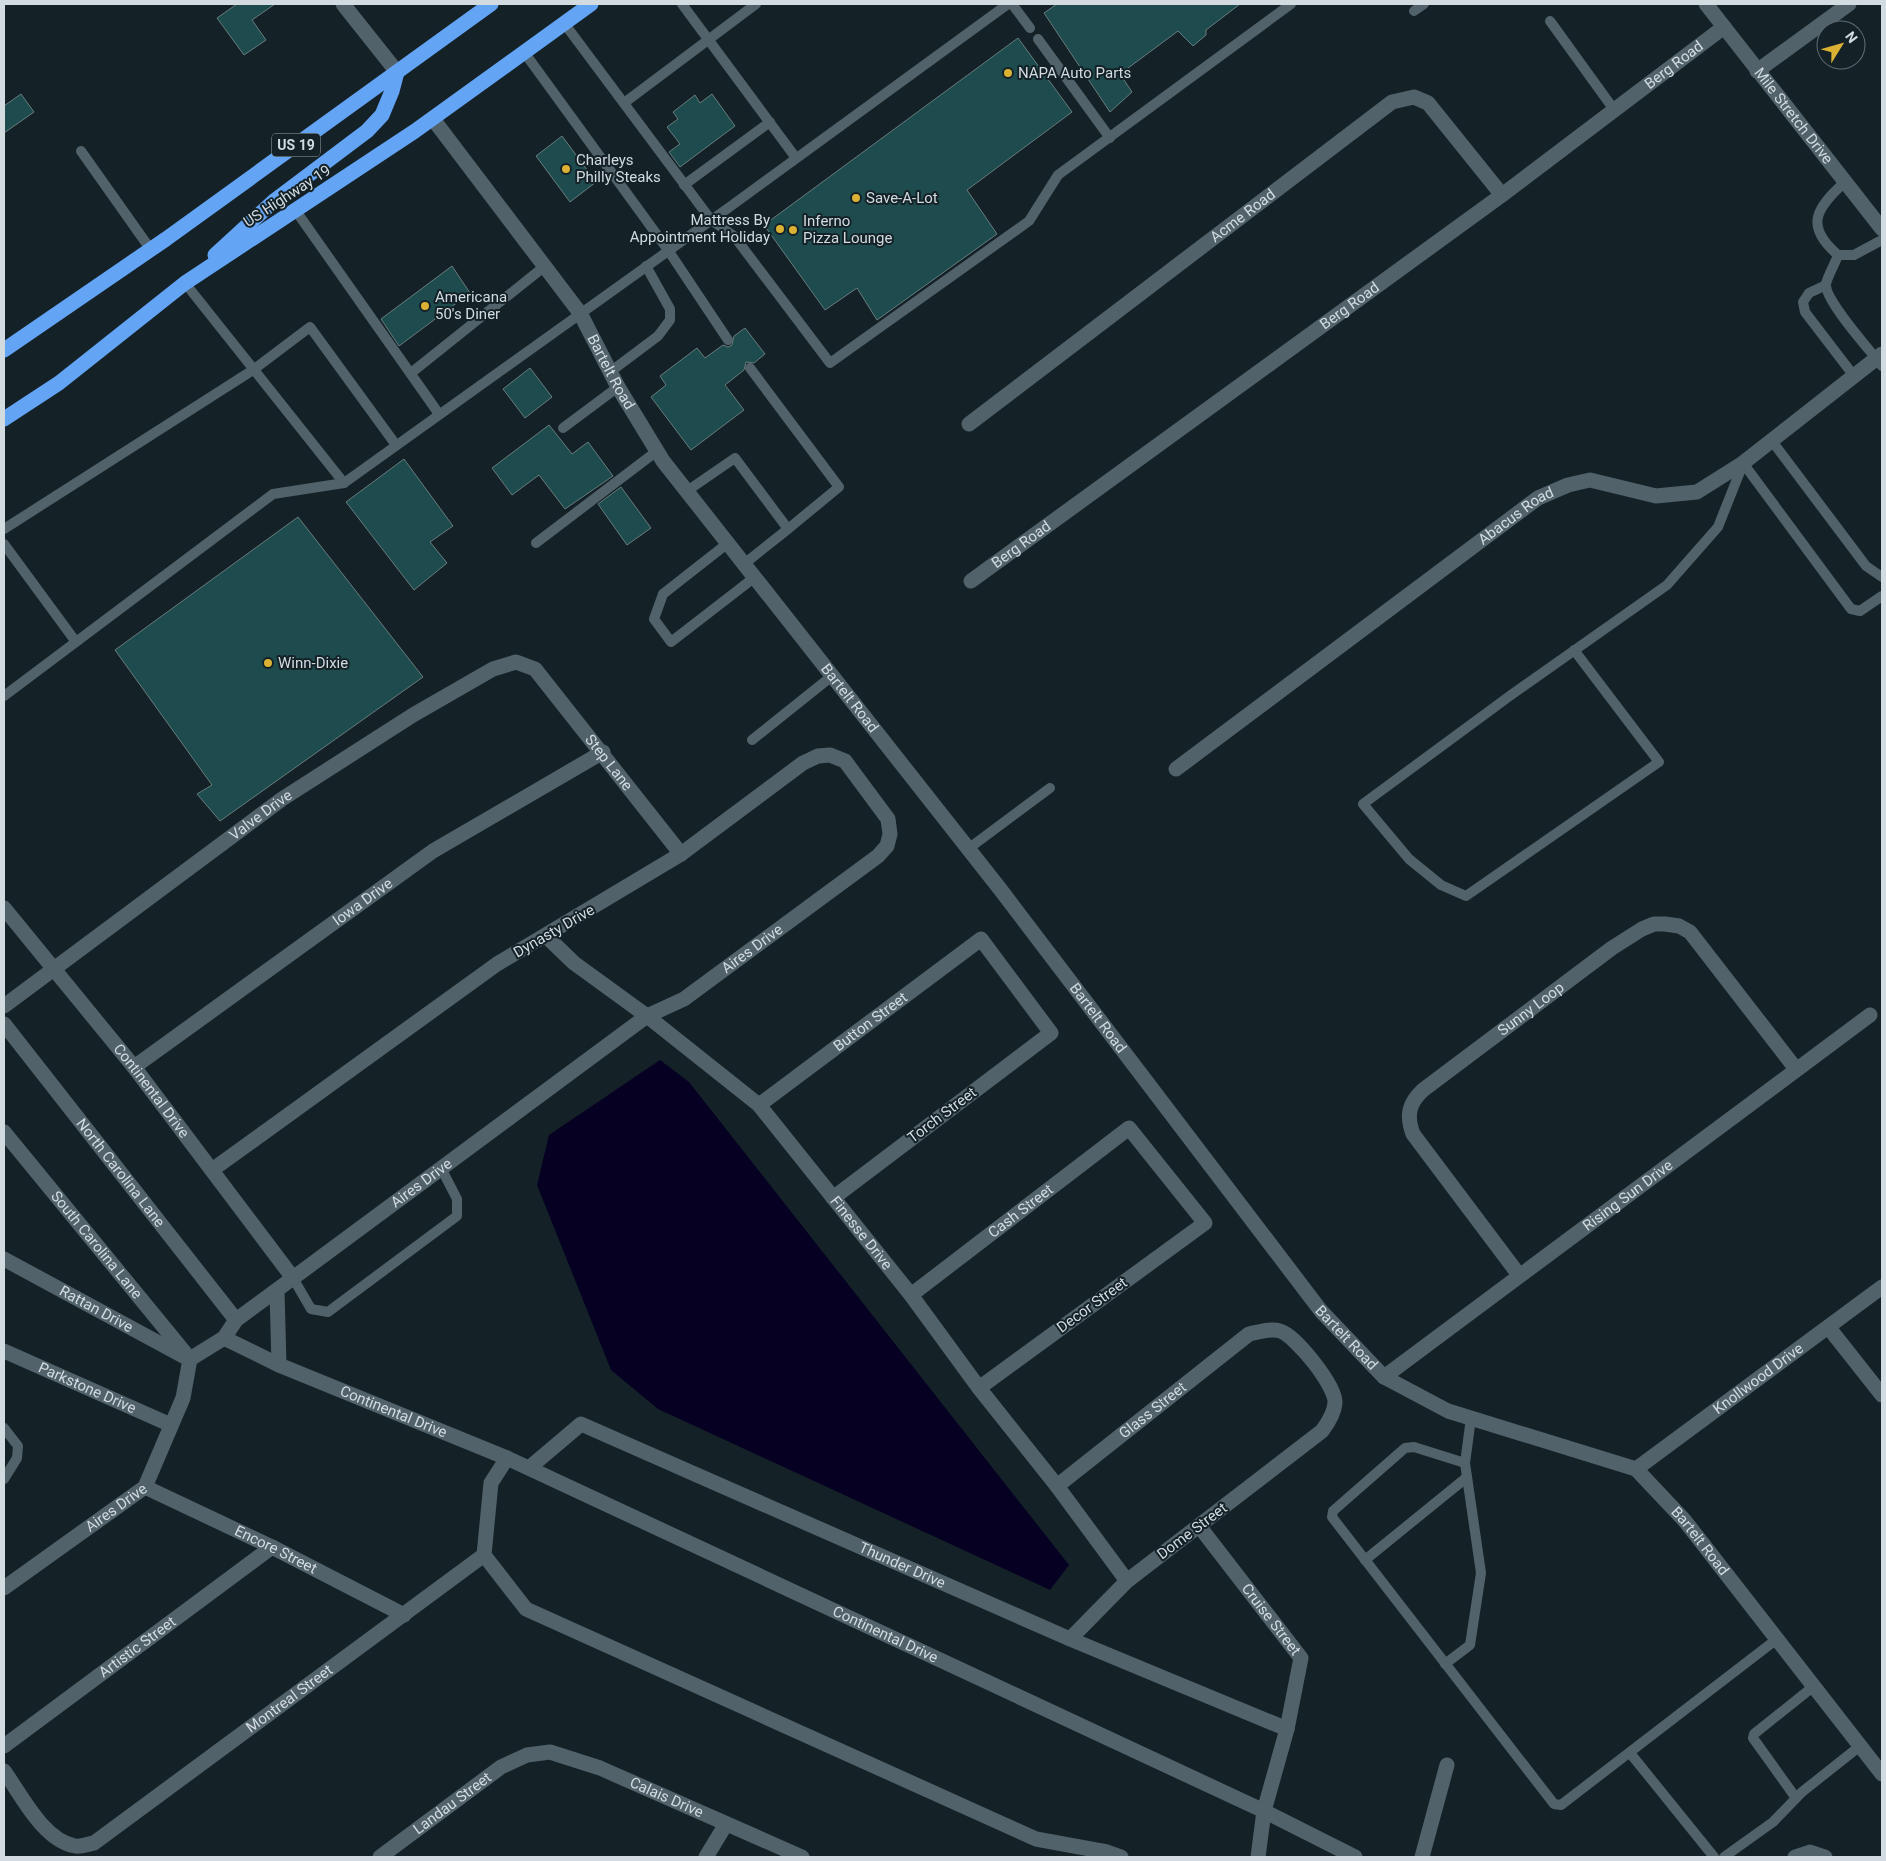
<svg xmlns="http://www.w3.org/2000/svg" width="1886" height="1861" viewBox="0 0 1886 1861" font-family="Roboto,sans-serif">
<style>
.water{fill:#060022}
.building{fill:#1e4b4d;stroke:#687c7d}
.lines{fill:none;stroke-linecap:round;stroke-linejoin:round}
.lane{stroke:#52626a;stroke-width:10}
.street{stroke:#52626a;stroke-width:15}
.secondary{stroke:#52626a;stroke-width:15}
.highway{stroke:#64a4f5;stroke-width:15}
.poi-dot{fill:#dbb233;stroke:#142228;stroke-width:2}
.labels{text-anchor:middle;stroke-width:4;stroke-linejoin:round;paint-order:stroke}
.shield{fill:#142228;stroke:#99a4a9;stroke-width:1}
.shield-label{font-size:14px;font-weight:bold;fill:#d2dbe0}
.street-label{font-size:15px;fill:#d2dbe0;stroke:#142228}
.poi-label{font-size:15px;fill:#d2dbe0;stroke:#142228;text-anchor:start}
</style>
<rect width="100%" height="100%" fill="#142228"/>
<polygon class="water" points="660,1060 689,1082 1069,1565 1050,1590 658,1409 611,1370 537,1185 549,1135"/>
<g class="building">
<polygon points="237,4 275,4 252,20 266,40 244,55 217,18"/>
<polygon points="1057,4 1240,4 1206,30 1206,35 1193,46 1178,31 1120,74 1132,92 1110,112 1044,13"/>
<polygon points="1018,38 1072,112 967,190 997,234 877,320 857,288 825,310 764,225"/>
<polygon points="21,94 34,112 4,133 4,106"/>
<polygon points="712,94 735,126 680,167 669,152 680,144 667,127 678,119 673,112 695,95 700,103"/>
<polygon points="562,136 596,182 570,202 536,156"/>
<polygon points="452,266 470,293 399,346 381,319"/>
<polygon points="745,328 765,354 754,363 746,362 744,370 725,385 744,410 691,450 651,397 666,385 660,376 697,348 705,358 723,345 728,347 732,345 734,336"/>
<polygon points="530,368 552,397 525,418 503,389"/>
<polygon points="549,425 572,454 588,442 613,476 565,509 539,475 512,495 492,468"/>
<polygon points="404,459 453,526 430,542 447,563 414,590 346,502"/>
<polygon points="621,487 651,528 627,545 598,504"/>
<polygon points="298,517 423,677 220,821 197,794 212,785 115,650"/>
</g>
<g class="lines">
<g class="lane">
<polyline points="682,4 796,158"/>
<polyline points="1012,4 1030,28"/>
<polyline points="1414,11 1424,4"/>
<polyline points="1550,21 1615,111"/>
<polyline points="564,23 711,220 734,236 830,363 1029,221 1058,175 1291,4"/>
<polyline points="1038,39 1110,138"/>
<polyline points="524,52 668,250 728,340"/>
<polyline points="624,103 756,4"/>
<polyline points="81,151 151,250"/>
<path d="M1845,182C1816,208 1804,226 1838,255H1854L1882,240"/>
<polyline points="684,185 770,122"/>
<polyline points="296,211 439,414"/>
<path d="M1838,255C1835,264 1828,275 1826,284C1824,300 1871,351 1882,366"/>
<polyline points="185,283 344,483"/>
<polyline points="1826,285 1809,293 1803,302 1805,312 1854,376"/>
<polyline points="610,372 658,336 670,320 670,309 646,266"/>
<polyline points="411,373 545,266"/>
<polyline points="563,428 618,387"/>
<polyline points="1772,441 1866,566 1882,577"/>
<polyline points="1743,463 1851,609 1860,611 1882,596"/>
<polyline points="687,491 735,458 788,529 839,487 750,368"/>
<polyline points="4,529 253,370 310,327 396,445"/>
<polyline points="536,543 657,451"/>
<polyline points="728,543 663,594 654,619 671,642 755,577"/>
<polyline points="4,544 76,642"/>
<polyline points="744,564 788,529"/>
<polyline points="1574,650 1659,762 1466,896 1441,885 1409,859 1363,804 1511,695 1667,585 1718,527 1743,464"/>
<polyline points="4,696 273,494 344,483 731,206 1008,4"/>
<polyline points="752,740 832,676"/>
<polyline points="968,849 1050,788"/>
<polyline points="293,1278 311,1309 328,1312 457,1216 457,1199 441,1168"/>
<polyline points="4,1428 18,1446 17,1458 4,1479"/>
<polyline points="1465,1463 1414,1447 1405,1448 1333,1511 1332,1517 1554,1804 1561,1805 1777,1639"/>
<polyline points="1365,1560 1466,1478"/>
<polyline points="1445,1664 1470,1645 1481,1573 1465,1463 1471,1418"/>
<polyline points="1630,1753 1714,1857"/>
<polyline points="1796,1798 1753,1738 1754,1734 1814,1686"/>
<polyline points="1724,1857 1773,1822 1802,1792 1860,1746"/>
</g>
<g class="street">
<polyline points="343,4 397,72"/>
<polyline points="1757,71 1849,4"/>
<path id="s1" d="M433,119L580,313L618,387L663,461L1000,889L1321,1311L1384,1377L1448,1411L1636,1469L1685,1521L1882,1774"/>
<path id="s2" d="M969,424L1392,102L1414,97L1428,103L1502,195"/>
<path id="s3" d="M971,581L1502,195L1724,27"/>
<path id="s4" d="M1176,769L1538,498L1568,485L1590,480L1656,496L1697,492L1743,463L1882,354"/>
<path id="s5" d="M4,908L134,1067L293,1278"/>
<path id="s6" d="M546,936L574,963L647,1016L759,1105L911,1295L979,1388L1057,1486L1127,1581"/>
<path id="s7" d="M4,1006L282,799L413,715L493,669L516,662L535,669L681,854"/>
<path id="s8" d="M4,1024L236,1320"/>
<path id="s9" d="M134,1067L433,851L603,752"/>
<path id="s10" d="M759,1105L981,939L1051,1033L833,1198"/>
<path id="s11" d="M4,1132L190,1359"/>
<path id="s12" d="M4,1259L183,1356"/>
<path id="s13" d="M1519,1275L1413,1134C1406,1115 1409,1103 1423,1090L1612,948L1642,929L1654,924H1665L1679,926L1690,932L1796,1069"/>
<polyline points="277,1291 279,1365"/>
<path id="s14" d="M911,1295L1129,1128L1205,1223L979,1388"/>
<polyline points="1829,1328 1882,1395"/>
<path id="s15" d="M224,1338L279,1365L507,1458L1264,1811L1355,1857"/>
<path id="s16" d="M4,1351L171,1425"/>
<path id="s17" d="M1384,1377L1870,1015"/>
<polyline points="507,1458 491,1483 484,1555 526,1609 1036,1839 1107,1852 1121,1857"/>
<path id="s18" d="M529,1468L581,1424L1070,1639L1287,1729"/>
<path id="s19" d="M1636,1469L1882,1287"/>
<path id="s20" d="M1057,1486L1249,1334C1259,1332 1271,1328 1280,1331C1296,1336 1336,1386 1335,1403C1334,1414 1328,1423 1322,1431L1127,1581L1070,1639"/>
<path id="s21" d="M145,1487L272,1547L404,1615"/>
<path id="s22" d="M1199,1526L1301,1658L1287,1729L1264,1811L1258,1857"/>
<path id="s23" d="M4,1588L145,1487L183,1398L190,1359L224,1338L236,1320L293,1278L647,1016L684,999L878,856L887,846L890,834L888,819L845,761L830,755L818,756L803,763L681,854L497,964L212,1170"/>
<path id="s24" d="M4,1746L272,1547"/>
<path id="s25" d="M4,1771C22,1796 43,1840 75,1846C81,1847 88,1844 94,1843L484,1555"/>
<path id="s26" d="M380,1857L501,1767L527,1755L550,1752L600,1768L802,1857"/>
<polyline points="706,1857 726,1824"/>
<polyline points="1422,1857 1447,1765"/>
<polyline points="1795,1857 1810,1852 1825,1857"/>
</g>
<path class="secondary" id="s27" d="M1706,4L1882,229"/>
<g class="highway">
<polyline points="215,255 274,201 367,131 382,115 392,91 397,72"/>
<polyline points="4,350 166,239 491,4"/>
<polyline points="4,419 59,383 185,283 415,131 591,4"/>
</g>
</g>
<g class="poi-dot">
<circle cx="1008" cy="73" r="5"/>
<circle cx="566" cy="169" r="5"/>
<circle cx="856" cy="198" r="5"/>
<circle cx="780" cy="229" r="5"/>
<circle cx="793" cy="230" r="5"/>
<circle cx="425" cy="306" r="5"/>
<circle cx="268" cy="663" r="5"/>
</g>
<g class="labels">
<rect class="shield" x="272" y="133.5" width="48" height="23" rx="4"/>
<g class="shield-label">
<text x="296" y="150">US 19</text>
</g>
<g class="street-label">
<text dy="5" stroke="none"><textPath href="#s3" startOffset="872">Berg Road</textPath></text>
<text dy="5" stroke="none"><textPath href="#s27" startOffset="142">Mile Stretch Drive</textPath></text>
<text transform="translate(287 196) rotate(-33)" y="5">US Highway 19</text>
<text dy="5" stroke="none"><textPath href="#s2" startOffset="344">Acme Road</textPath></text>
<text dy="5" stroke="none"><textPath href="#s3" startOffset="468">Berg Road</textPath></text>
<text dy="5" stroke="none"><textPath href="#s1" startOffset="310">Bartelt Road</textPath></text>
<text dy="5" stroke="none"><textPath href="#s4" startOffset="424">Abacus Road</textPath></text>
<text dy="5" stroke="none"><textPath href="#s3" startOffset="62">Berg Road</textPath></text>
<text dy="5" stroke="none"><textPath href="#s1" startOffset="715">Bartelt Road</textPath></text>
<text dy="5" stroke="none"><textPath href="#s7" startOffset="758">Step Lane</textPath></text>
<text dy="5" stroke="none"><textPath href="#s7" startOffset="320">Valve Drive</textPath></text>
<text dy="5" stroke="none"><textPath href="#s9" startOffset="282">Iowa Drive</textPath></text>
<text transform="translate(554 931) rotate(-30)" y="5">Dynasty Drive</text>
<text dy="5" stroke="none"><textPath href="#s23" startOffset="1008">Aires Drive</textPath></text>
<text dy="5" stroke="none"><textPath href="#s13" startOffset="360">Sunny Loop</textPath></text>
<text dy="5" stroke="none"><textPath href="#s1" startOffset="1120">Bartelt Road</textPath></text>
<text dy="5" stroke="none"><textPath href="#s10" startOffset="139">Button Street</textPath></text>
<text dy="5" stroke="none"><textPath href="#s5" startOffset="235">Continental Drive</textPath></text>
<text transform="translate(942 1115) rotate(-37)" y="5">Torch Street</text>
<text dy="5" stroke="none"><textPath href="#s8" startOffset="189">North Carolina Lane</textPath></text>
<text dy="5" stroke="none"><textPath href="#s23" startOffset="602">Aires Drive</textPath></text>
<text dy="5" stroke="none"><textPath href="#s17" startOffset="304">Rising Sun Drive</textPath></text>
<text dy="5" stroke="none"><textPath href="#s14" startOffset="138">Cash Street</textPath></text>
<text dy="5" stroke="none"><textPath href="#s6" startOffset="436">Finesse Drive</textPath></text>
<text dy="5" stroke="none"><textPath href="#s11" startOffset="146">South Carolina Lane</textPath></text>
<text transform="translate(1092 1305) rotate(-36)" y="5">Decor Street</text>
<text dy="5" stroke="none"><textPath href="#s12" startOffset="105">Rattan Drive</textPath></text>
<text dy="5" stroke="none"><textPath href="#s1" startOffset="1525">Bartelt Road</textPath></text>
<text dy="5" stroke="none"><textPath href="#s19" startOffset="152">Knollwood Drive</textPath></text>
<text dy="5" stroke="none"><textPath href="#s16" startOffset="91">Parkstone Drive</textPath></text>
<text dy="5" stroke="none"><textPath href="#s20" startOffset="122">Glass Street</textPath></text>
<text dy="5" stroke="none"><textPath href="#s15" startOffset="185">Continental Drive</textPath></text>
<text dy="5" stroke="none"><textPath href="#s23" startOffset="138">Aires Drive</textPath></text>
<text transform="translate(1192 1531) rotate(-37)" y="5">Dome Street</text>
<text dy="5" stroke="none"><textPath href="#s1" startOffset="1945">Bartelt Road</textPath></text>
<text dy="5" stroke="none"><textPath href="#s21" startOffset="145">Encore Street</textPath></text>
<text dy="5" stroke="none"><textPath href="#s18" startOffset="419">Thunder Drive</textPath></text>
<text dy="5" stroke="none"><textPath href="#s22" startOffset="118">Cruise Street</textPath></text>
<text dy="5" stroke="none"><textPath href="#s15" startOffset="725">Continental Drive</textPath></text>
<text dy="5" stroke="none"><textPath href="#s24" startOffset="166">Artistic Street</textPath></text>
<text dy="5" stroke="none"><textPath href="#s25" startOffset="368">Montreal Street</textPath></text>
<text dy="5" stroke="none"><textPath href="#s26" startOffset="328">Calais Drive</textPath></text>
<text dy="5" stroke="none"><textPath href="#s26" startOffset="90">Landau Street</textPath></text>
</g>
<g class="poi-label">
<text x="1018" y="78">NAPA Auto Parts</text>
<text x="576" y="165">Charleys<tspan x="576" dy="17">Philly Steaks</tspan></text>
<text x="866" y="203">Save-A-Lot</text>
<text x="770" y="225" text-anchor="end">Mattress By<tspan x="770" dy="17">Appointment Holiday</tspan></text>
<text x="803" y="226">Inferno<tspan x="803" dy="17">Pizza Lounge</tspan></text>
<text x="435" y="302">Americana<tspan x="435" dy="17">50's Diner</tspan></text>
<text x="278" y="668">Winn-Dixie</text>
</g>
</g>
<rect width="1886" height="1861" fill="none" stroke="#d2dbe0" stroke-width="10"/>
<g transform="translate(1841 45) rotate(53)"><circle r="24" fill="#142228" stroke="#606c72"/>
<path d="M0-4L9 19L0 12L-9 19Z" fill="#dbb233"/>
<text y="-8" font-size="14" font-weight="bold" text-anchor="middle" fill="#d2dbe0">N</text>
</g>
</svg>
